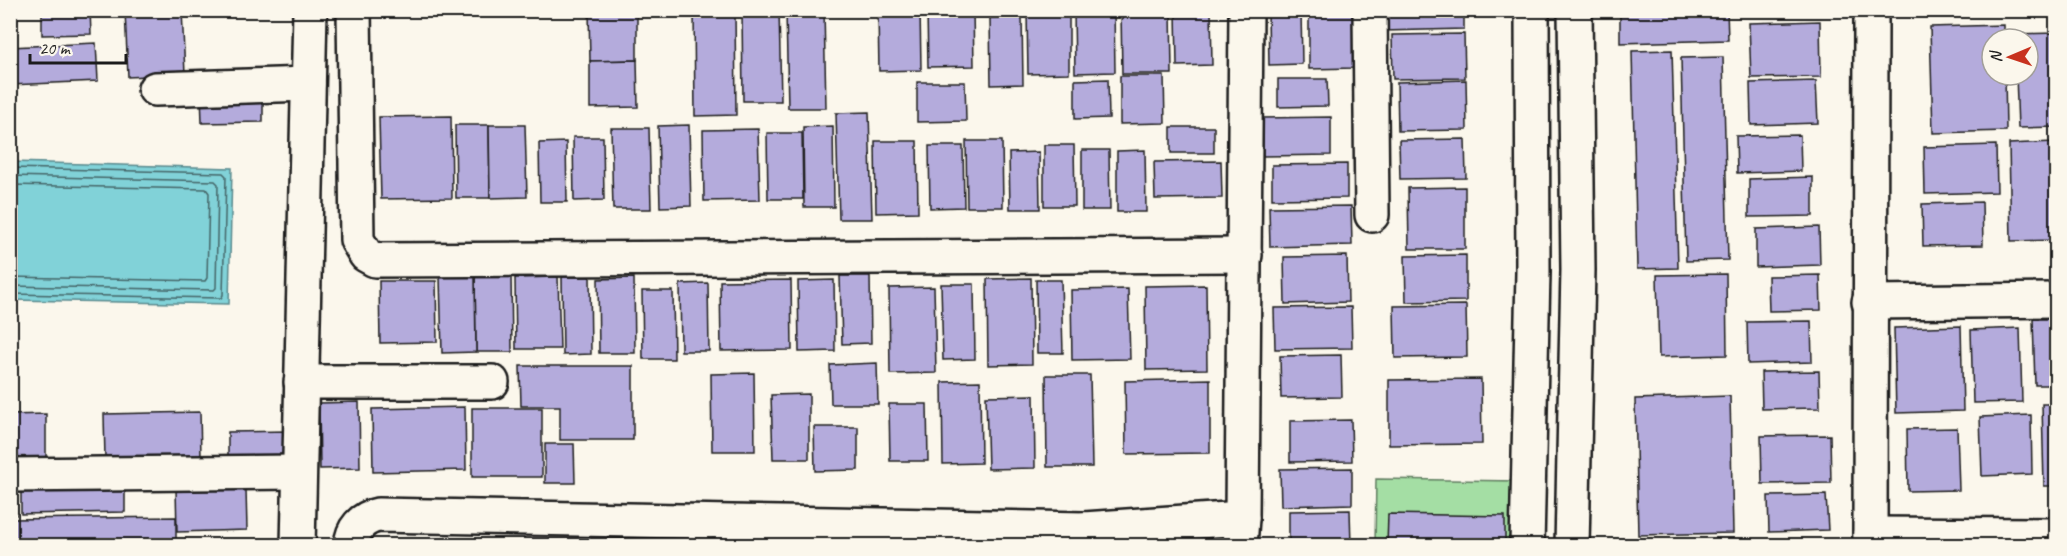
<svg xmlns="http://www.w3.org/2000/svg" width="2067" height="556" viewBox="0 0 2067 556" font-family="Caveat,sans-serif">
<style>
.green{fill:#a4dea4;stroke:#607d60;stroke-width:1.5}
.water{fill:#81d2d8;stroke:#59898d;stroke-width:1.5}
.lines{fill:none;stroke-linecap:round;stroke-linejoin:round}
.shore{stroke:#446567;stroke-width:1.5}
.building{fill:#b4abdc;stroke:#1c1c1c;stroke-width:1.5}
.minor-casing{stroke:#1c1c1c;stroke-width:38}
.minor{stroke:#fbf7ec;stroke-width:33}
</style>
<rect width="100%" height="100%" fill="#fbf7ec"/>
<filter id="ink" filterUnits="userSpaceOnUse"><feTurbulence type="fractalNoise" baseFrequency=".0167" numOctaves="2"/><feDisplacementMap in="SourceGraphic" scale="12" xChannelSelector="R" yChannelSelector="G"/><feConvolveMatrix kernelMatrix="1 2 1 2 8 2 1 2 1" color-interpolation-filters="sRGB"/></filter>
<g filter="url(#ink)">
<polygon class="green" points="1376,479 1519,481 1518,545 1375,546"/>
<polygon class="water" points="11,162 232,168 229,304 11,300"/>
<g class="lines">
<g class="shore">
<polyline points="10,168 223,173 226,176 223,295 221,298 10,294"/>
<polyline points="10,176 215,181 218,184 216,288 214,290 10,286"/>
<polyline points="10,185 206,189 209,193 207,278 205,281 10,277"/>
</g>
</g>
<g class="building">
<polygon points="42,10 90,10 91,34 42,35"/>
<polygon points="125,10 182,10 185,74 128,77"/>
<polygon points="589,10 637,10 637,60 590,61"/>
<polygon points="694,10 735,10 736,115 695,116"/>
<polygon points="742,10 779,10 781,101 743,101"/>
<polygon points="786,10 824,10 826,108 788,108"/>
<polygon points="920,10 921,70 879,71 878,11"/>
<polygon points="927,10 973,10 974,66 928,67"/>
<polygon points="1027,10 1069,10 1069,73 1028,74"/>
<polygon points="1074,10 1114,10 1115,72 1075,73"/>
<polygon points="1121,10 1171,10 1172,74 1122,74"/>
<polygon points="1176,10 1211,10 1212,65 1177,66"/>
<polygon points="1309,10 1354,10 1355,68 1309,69"/>
<polygon points="1383,10 1464,10 1464,29 1383,31"/>
<polygon points="1620,10 1727,10 1728,40 1620,43"/>
<polygon points="1268,12 1301,12 1302,64 1269,65"/>
<polygon points="1022,17 1023,84 991,85 990,18"/>
<polygon points="1820,21 1821,77 1751,78 1749,23"/>
<polygon points="2004,25 2004,39 1992,39 1992,75 2005,75 2006,131 1933,133 1930,27"/>
<polygon points="2056,33 2056,127 2018,128 2016,75 2028,75 2028,39 2015,39 2015,34"/>
<polygon points="1464,34 1465,78 1393,79 1392,35"/>
<polygon points="96,43 98,81 10,85 10,47"/>
<polygon points="1672,50 1678,268 1637,269 1632,51"/>
<polygon points="1723,57 1728,260 1686,261 1681,58"/>
<polygon points="637,60 638,107 590,108 590,61"/>
<polygon points="1120,76 1164,76 1165,123 1120,124"/>
<polygon points="1108,79 1109,118 1075,119 1075,80"/>
<polygon points="1278,79 1327,79 1328,106 1278,107"/>
<polygon points="1466,80 1467,130 1398,131 1397,82"/>
<polygon points="1816,81 1818,123 1751,125 1750,83"/>
<polygon points="917,82 965,82 966,121 917,122"/>
<polygon points="263,91 263,122 202,123 201,92"/>
<polygon points="869,112 872,219 839,219 836,113"/>
<polygon points="451,116 452,198 381,199 379,117"/>
<polygon points="1331,117 1331,155 1263,156 1262,118"/>
<polygon points="455,125 489,125 490,198 456,198"/>
<polygon points="489,125 525,125 527,197 490,198"/>
<polygon points="689,125 691,206 660,207 658,126"/>
<polygon points="833,126 834,207 804,207 803,127"/>
<rect x="1171" y="127" width="43" height="26"/>
<polygon points="611,128 649,128 651,209 613,209"/>
<polygon points="758,129 760,200 704,201 703,130"/>
<polygon points="767,133 802,133 803,199 768,199"/>
<polygon points="1800,135 1801,171 1737,173 1736,136"/>
<polygon points="573,137 603,137 604,200 574,201"/>
<polygon points="1465,139 1466,178 1400,179 1399,140"/>
<polygon points="875,141 917,141 918,212 876,213"/>
<polygon points="966,141 1002,141 1003,207 967,207"/>
<polygon points="566,142 567,202 540,202 539,143"/>
<polygon points="2055,142 2056,240 2011,241 2009,144"/>
<polygon points="1044,145 1074,145 1075,206 1044,206"/>
<polygon points="1996,145 1997,192 1925,194 1924,147"/>
<polygon points="929,146 963,146 964,207 930,208"/>
<polygon points="1082,150 1109,150 1110,210 1082,210"/>
<polygon points="1145,150 1146,212 1117,212 1117,151"/>
<polygon points="1039,152 1040,209 1010,209 1009,153"/>
<polygon points="1221,161 1222,198 1155,199 1154,162"/>
<polygon points="1347,164 1347,198 1272,199 1272,165"/>
<polygon points="1813,177 1813,216 1749,217 1749,179"/>
<polygon points="1465,187 1465,249 1409,249 1408,188"/>
<polygon points="1982,202 1983,245 1923,246 1922,204"/>
<polygon points="1351,206 1352,245 1270,247 1269,207"/>
<polygon points="1819,227 1820,265 1756,267 1756,229"/>
<polygon points="1466,255 1466,301 1406,302 1405,256"/>
<polygon points="1347,256 1348,302 1285,304 1284,257"/>
<polygon points="1726,274 1727,355 1659,357 1657,275"/>
<polygon points="1820,275 1821,310 1769,311 1768,276"/>
<polygon points="511,276 512,352 476,352 475,277"/>
<polygon points="840,276 870,276 871,343 842,344"/>
<polygon points="440,277 475,277 476,352 442,353"/>
<polygon points="558,277 560,349 516,349 515,278"/>
<polygon points="562,277 590,277 591,354 563,355"/>
<polygon points="634,278 635,353 599,353 598,279"/>
<polygon points="1031,278 1032,364 988,365 987,279"/>
<polygon points="791,280 792,350 721,351 720,281"/>
<polygon points="834,280 835,351 799,352 798,281"/>
<polygon points="1036,280 1061,280 1063,353 1037,353"/>
<polygon points="379,281 436,281 437,342 380,343"/>
<polygon points="708,283 709,351 681,351 680,284"/>
<polygon points="941,284 974,284 975,359 943,360"/>
<polygon points="1206,285 1207,369 1146,370 1145,286"/>
<polygon points="934,287 936,373 890,374 889,288"/>
<polygon points="1128,289 1130,359 1072,360 1071,290"/>
<polygon points="642,291 673,291 674,359 643,359"/>
<polygon points="1466,305 1467,357 1395,358 1394,306"/>
<polygon points="1351,307 1352,348 1275,349 1274,308"/>
<polygon points="2033,319 2056,319 2056,385 2035,385"/>
<polygon points="1811,321 1812,362 1748,364 1747,322"/>
<polygon points="1961,326 1963,411 1896,413 1894,328"/>
<polygon points="2020,328 2022,402 1973,403 1971,330"/>
<polygon points="1341,355 1342,397 1281,398 1280,356"/>
<polygon points="877,363 878,404 831,404 830,365"/>
<polygon points="520,366 633,366 633,440 560,440 560,406 521,406"/>
<polygon points="1819,371 1820,408 1762,409 1761,372"/>
<polygon points="754,373 755,451 712,451 711,374"/>
<polygon points="1046,375 1090,375 1092,467 1047,467"/>
<polygon points="1210,379 1210,453 1126,454 1125,381"/>
<polygon points="1481,379 1482,444 1389,445 1389,380"/>
<polygon points="980,381 981,463 943,464 942,382"/>
<polygon points="809,394 809,459 773,459 771,395"/>
<polygon points="1034,395 1035,468 988,469 986,396"/>
<polygon points="1730,396 1733,533 1638,535 1635,399"/>
<polygon points="359,402 360,468 320,469 319,403"/>
<polygon points="889,404 927,404 928,461 890,461"/>
<polygon points="2042,404 2056,404 2056,486 2044,486"/>
<polygon points="465,407 466,470 373,472 372,409"/>
<rect x="472" y="408" width="70" height="69"/>
<polygon points="200,412 201,457 105,459 104,414"/>
<polygon points="46,414 46,463 10,464 10,415"/>
<polygon points="2031,415 2032,474 1982,476 1980,417"/>
<polygon points="1351,420 1352,461 1290,462 1290,421"/>
<polygon points="814,427 858,427 858,470 815,471"/>
<polygon points="1957,428 1959,490 1908,491 1907,429"/>
<polygon points="288,431 289,456 228,457 228,432"/>
<polygon points="1830,435 1831,483 1762,484 1761,436"/>
<polygon points="545,444 574,444 575,483 545,483"/>
<polygon points="1352,468 1352,504 1281,506 1280,469"/>
<polygon points="125,477 125,512 21,514 21,479"/>
<polygon points="15,480 16,515 10,515 10,481"/>
<polygon points="176,489 246,489 247,530 177,532"/>
<polygon points="1826,495 1828,530 1769,532 1768,496"/>
<polygon points="1350,510 1351,546 1289,546 1289,511"/>
<polygon points="1388,514 1505,516 1505,546 1387,546"/>
<polygon points="176,517 176,546 10,546 10,519"/>
<polygon points="869,540 869,546 811,546 811,542"/>
<polygon points="1712,543 1712,546 1644,546 1644,545"/>
<polygon points="1824,543 1824,546 1755,546 1755,545"/>
</g>
<g class="lines">
<g class="minor-casing">
<g id="minor">
<polyline points="354,10 357,240 366,255 375,260 1245,255"/>
<polyline points="1370,10 1372,215"/>
<polyline points="155,89 308,84"/>
<polyline points="1869,302 2056,300"/>
<polyline points="301,382 492,382"/>
<polyline points="10,475 299,472"/>
<polyline points="1242,518 1246,10"/>
<polyline points="1084,529 1242,518 1240,546"/>
<polyline points="1870,534 2056,535"/>
<polyline points="298,546 310,10"/>
<path d="M351,546C352,529 362,518 378,515L1084,529L1099,546"/>
<polyline points="1527,546 1533,272 1532,10"/>
<polyline points="1572,546 1578,270 1575,10"/>
<polyline points="1870,546 1871,10"/>
</g>
</g>
<use href="#minor" class="minor"/>
</g>
</g>
<rect width="2067" height="556" fill="none" stroke="#fbf7ec" stroke-width="36"/>
<rect x="18" y="18" width="2031" height="520" fill="none" stroke="#1c1c1c" stroke-width="2" filter="url(#ink)"/>
<g transform="translate(2010 57) rotate(268)"><circle r="28" fill="#fbf7ec" stroke="#a29f99" stroke-width="1.5"/>
<path d="M0-4.5L10 22L0 15L-10 22Z" fill="#c8321e"/>
<text y="-9" font-size="16" font-weight="bold" text-anchor="middle" fill="#1c1c1c">N</text>
</g>
<path d="M30 54v9h96v-9" fill="none" stroke="#1c1c1c" stroke-width="3"/>
<text x="39" y="54" font-size="18" fill="#1c1c1c" stroke="#fbf7ec" stroke-width="4.5" paint-order="stroke">20 m</text>
</svg>
